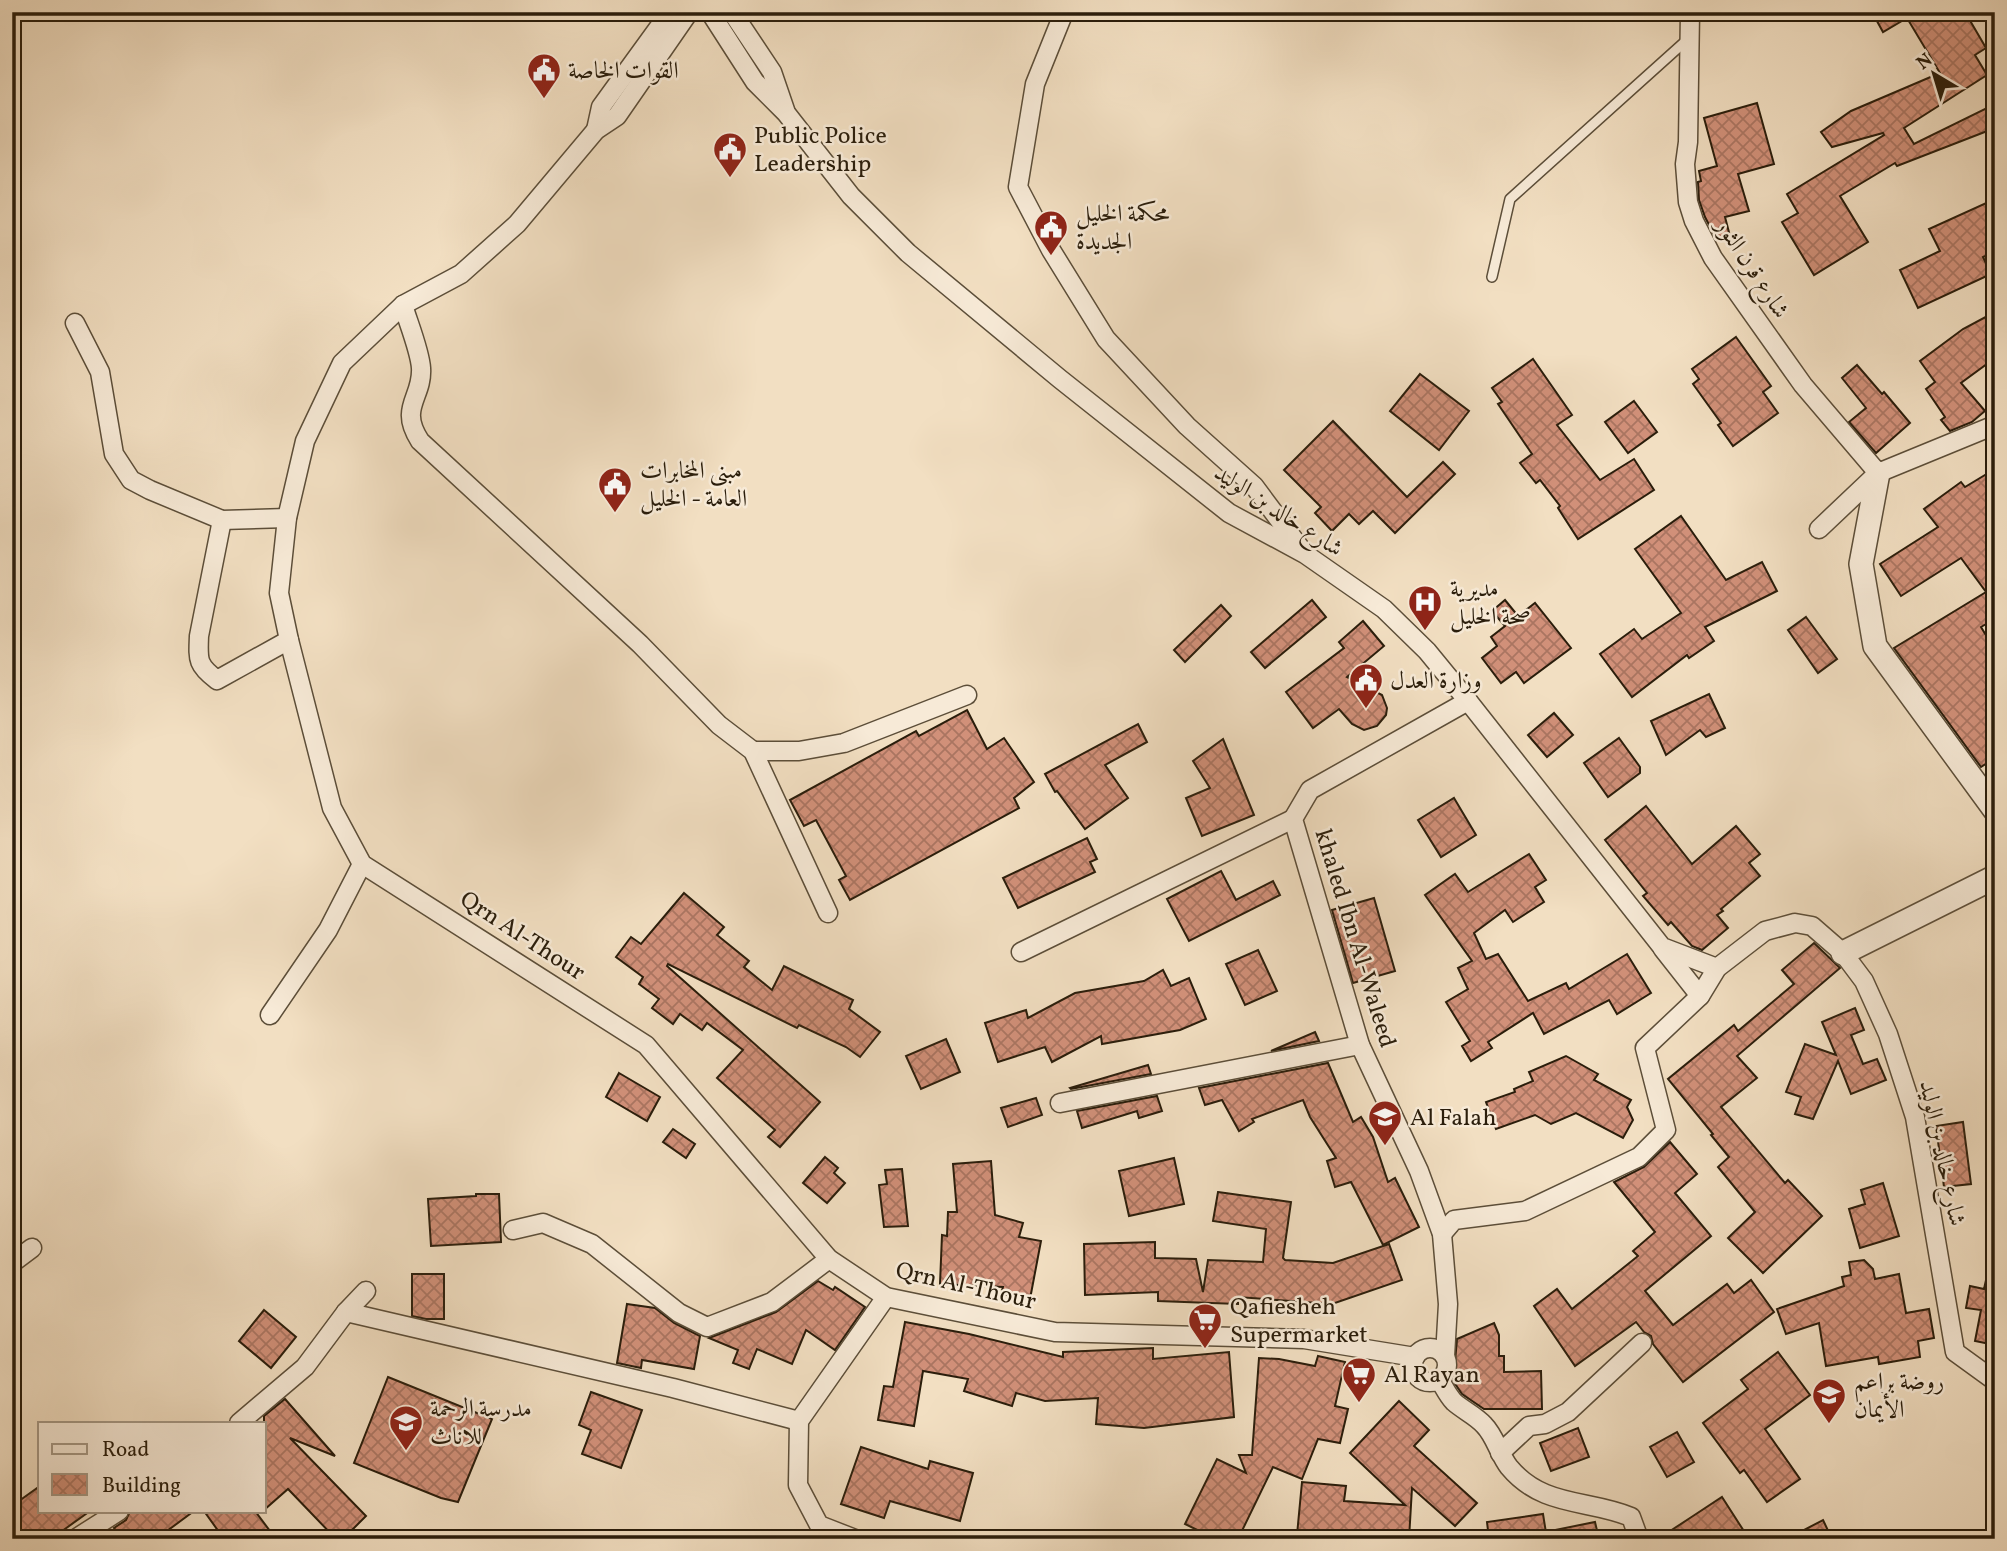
<svg xmlns="http://www.w3.org/2000/svg" width="2007" height="1551" viewBox="0 0 2007 1551" font-family="Vollkorn,Amiri,serif">
<style>
.building{fill:url(#building-cross-hatch);stroke:#2a1d0b;stroke-width:2}
.lines{fill:none;stroke-linecap:round;stroke-linejoin:round}
.service-casing{stroke:#5c4e39;stroke-width:12}
.minor-casing{stroke:#5c4e39;stroke-width:21}
.tertiary-casing{stroke:#5c4e39;stroke-width:26}
.service{stroke:#f7ead7;stroke-width:9}
.minor{stroke:#f7ead7;stroke-width:18}
.tertiary{stroke:#f7ead7;stroke-width:23}
.labels{text-anchor:middle;stroke-width:5;stroke-linejoin:round;paint-order:stroke}
.poi-label{font-size:24px;fill:#2a1d0b;stroke:#f7ead7;text-anchor:start}
.street-label{font-size:24px;fill:#2a1d0b;stroke:#f7ead7}
</style>
<defs>
<pattern id="building-cross-hatch" width="8" height="8" patternUnits="userSpaceOnUse" patternTransform="scale(1.75)"><rect width="8" height="8" fill="#d19079"/><path d="M0 0l8 8M0 8l8-8" fill="none" stroke="#aa7561"/></pattern>
</defs>
<rect width="100%" height="100%" fill="#f2dfc2"/>
<filter id="stains"><feTurbulence type="fractalNoise" baseFrequency=".00286" numOctaves="4"/><feColorMatrix values="0 0 0 0 .2 0 0 0 0 .09 0 0 0 0 .02 0 0 0 .5 -.17"/></filter>
<radialGradient id="worn" r=".72"><stop offset=".6" stop-color="#630" stop-opacity="0"/><stop offset="1" stop-color="#630" stop-opacity=".3"/></radialGradient>
<g class="building">
<polygon points="1872,12 1965,12 1986,48 1975,55 1987,75 1904,128 1914,144 1995,104 1995,128 1897,166 1895,163 1840,196 1868,242 1814,275 1782,222 1798,213 1787,194 1884,135 1883,133 1832,147 1821,132 1851,111 1940,73 1907,18 1883,32"/>
<polygon points="1757,103 1774,164 1738,174 1749,211 1725,217 1730,236 1717,240 1705,217 1699,200 1698,182 1701,181 1699,171 1717,166 1704,118"/>
<polygon points="1995,199 1995,252 1983,257 1991,274 1918,308 1900,270 1940,251 1929,229"/>
<polygon points="1995,312 1995,358 1961,383 1985,411 1972,422 1950,431 1941,420 1945,417 1926,389 1935,382 1920,361 1963,329"/>
<polygon points="1736,337 1771,386 1763,392 1778,413 1733,446 1718,425 1721,423 1693,384 1699,379 1692,369"/>
<polygon points="1533,359 1572,415 1557,425 1600,480 1634,459 1654,490 1578,539 1558,508 1560,506 1540,480 1536,483 1520,463 1532,454 1498,404 1502,402 1492,388"/>
<polygon points="1857,365 1882,394 1884,392 1910,423 1876,453 1849,422 1866,408 1842,378"/>
<polygon points="1420,374 1469,411 1439,450 1390,411"/>
<polygon points="1634,401 1657,432 1628,453 1605,422"/>
<polygon points="1333,421 1407,497 1443,462 1455,474 1395,533 1373,511 1359,524 1349,514 1332,531 1315,513 1321,507 1284,470"/>
<polygon points="1995,469 1995,619 1981,627 1995,650 1995,758 1981,767 1894,648 1986,592 1961,558 1901,596 1880,564 1938,527 1924,509 1961,482 1965,487"/>
<polygon points="1681,516 1726,580 1762,562 1777,591 1705,627 1714,641 1689,658 1687,655 1632,697 1600,654 1634,629 1642,639 1681,613 1635,549"/>
<polygon points="1312,600 1326,617 1265,668 1251,652"/>
<polygon points="1505,600 1518,616 1535,603 1571,648 1524,683 1516,672 1501,683 1482,658 1497,646 1491,637 1505,626 1492,611"/>
<polygon points="1221,605 1231,616 1185,662 1174,650"/>
<polygon points="1806,617 1837,659 1818,673 1788,630"/>
<polygon points="1363,621 1384,646 1347,677 1382,695 1387,708 1386,715 1377,726 1364,730 1352,724 1339,709 1313,728 1286,692 1344,648 1339,642"/>
<polygon points="1709,694 1725,728 1706,737 1700,730 1666,755 1651,721"/>
<polygon points="967,710 987,749 1004,738 1034,782 1014,798 1019,808 850,900 839,880 846,876 816,820 804,826 790,800 916,731 919,736"/>
<polygon points="1554,713 1573,735 1547,757 1528,735"/>
<polygon points="1138,724 1147,742 1105,765 1128,798 1085,829 1057,791 1055,792 1045,774"/>
<polygon points="1619,738 1640,767 1640,773 1608,797 1584,763"/>
<polygon points="1223,739 1254,815 1202,836 1186,798 1210,788 1193,761"/>
<polygon points="1454,798 1476,835 1441,857 1418,820"/>
<polygon points="1646,806 1692,864 1736,826 1760,854 1749,863 1760,876 1721,909 1723,911 1717,915 1728,928 1702,950 1692,946 1671,922 1668,925 1643,896 1647,893 1605,840"/>
<polygon points="1087,838 1097,859 1090,862 1095,872 1018,908 1003,878"/>
<polygon points="1529,854 1546,880 1535,887 1544,902 1513,922 1505,910 1474,933 1486,959 1498,954 1528,1001 1566,983 1569,989 1627,954 1651,993 1617,1014 1609,1000 1544,1034 1533,1013 1488,1042 1492,1048 1471,1061 1462,1046 1470,1041 1446,1002 1468,989 1458,968 1472,961 1425,895 1455,874 1468,892"/>
<polygon points="1221,871 1236,900 1273,881 1280,895 1189,941 1167,899"/>
<polygon points="684,893 724,927 717,935 749,961 744,967 772,990 784,966 853,1000 849,1009 880,1032 860,1057 846,1047 799,1025 797,1028 668,964 667,966 820,1102 780,1147 768,1137 775,1130 717,1078 743,1050 707,1023 702,1030 680,1014 673,1024 652,1008 659,999 639,984 643,977 616,957 631,937 641,944"/>
<polygon points="1374,898 1395,971 1353,983 1332,910"/>
<polygon points="1814,943 1840,968 1737,1056 1757,1078 1721,1107 1785,1183 1788,1180 1822,1216 1763,1273 1728,1238 1755,1212 1718,1167 1729,1157 1711,1135 1713,1134 1668,1079 1734,1025 1738,1031 1794,984 1782,970"/>
<polygon points="1258,950 1277,991 1245,1005 1226,964"/>
<polygon points="1163,970 1171,986 1189,978 1206,1019 1180,1030 1102,1044 1101,1036 1052,1062 1045,1047 998,1062 985,1023 1026,1010 1028,1018 1075,993 1144,981"/>
<polygon points="1855,1008 1864,1030 1851,1035 1863,1064 1877,1059 1886,1080 1851,1094 1838,1061 1813,1119 1795,1114 1801,1097 1786,1092 1805,1044 1836,1055 1822,1022"/>
<polygon points="1315,1032 1319,1041 1271,1051"/>
<polygon points="946,1039 960,1072 921,1089 906,1056"/>
<polygon points="1566,1056 1598,1074 1594,1080 1631,1100 1627,1107 1633,1120 1623,1138 1576,1113 1551,1124 1535,1115 1496,1129 1486,1102 1515,1092 1514,1089 1533,1081 1529,1072"/>
<polygon points="1328,1063 1353,1122 1361,1117 1373,1137 1388,1182 1395,1178 1419,1227 1383,1245 1351,1182 1335,1187 1327,1161 1336,1158 1310,1117 1303,1100 1252,1119 1254,1122 1239,1131 1222,1100 1205,1105 1199,1088"/>
<polygon points="1148,1065 1151,1074 1071,1089 1070,1088"/>
<polygon points="619,1073 660,1097 647,1121 606,1097"/>
<polygon points="1157,1096 1162,1111 1139,1118 1137,1111 1082,1128 1077,1111"/>
<polygon points="1036,1098 1042,1115 1008,1127 1001,1108"/>
<polygon points="1963,1122 1971,1184 1944,1187 1936,1126"/>
<polygon points="673,1129 695,1144 686,1158 663,1142"/>
<polygon points="1670,1142 1697,1174 1675,1193 1711,1236 1645,1291 1673,1325 1727,1284 1734,1293 1751,1280 1774,1312 1683,1382 1653,1344 1651,1336 1644,1332 1636,1322 1575,1366 1534,1306 1557,1289 1572,1309 1638,1256 1633,1251 1655,1232 1614,1182 1644,1167"/>
<polygon points="825,1157 838,1168 834,1173 845,1183 827,1203 803,1183"/>
<polygon points="1174,1158 1184,1204 1129,1216 1119,1171"/>
<polygon points="991,1161 995,1215 1023,1223 1019,1237 1041,1241 1030,1299 1001,1294 1003,1287 940,1284 942,1235 947,1236 948,1212 957,1212 953,1164"/>
<polygon points="902,1169 908,1226 884,1227 879,1185 887,1184 885,1170"/>
<polygon points="1883,1183 1899,1236 1860,1248 1849,1209 1865,1204 1861,1190"/>
<polygon points="1218,1192 1291,1202 1283,1258 1285,1260 1333,1263 1389,1244 1402,1280 1332,1304 1238,1297 1238,1304 1158,1301 1158,1292 1085,1295 1084,1244 1155,1242 1155,1258 1196,1259 1203,1292 1208,1260 1263,1262 1266,1229 1213,1221"/>
<polygon points="476,1194 499,1194 501,1242 431,1246 428,1199 476,1196"/>
<polygon points="1864,1260 1873,1269 1875,1279 1899,1274 1906,1313 1929,1309 1934,1338 1918,1341 1920,1357 1879,1364 1878,1357 1826,1366 1819,1323 1786,1334 1777,1309 1844,1286 1842,1277 1851,1275 1849,1262"/>
<polygon points="412,1274 444,1274 444,1319 426,1319 412,1316"/>
<polygon points="1986,1280 1995,1280 1995,1345 1975,1341 1981,1310 1966,1308 1970,1286 1984,1289"/>
<polygon points="818,1281 833,1290 835,1287 865,1307 835,1350 806,1330 792,1364 757,1349 749,1369 733,1363 738,1350 709,1338 776,1312"/>
<polygon points="627,1304 655,1308 674,1323 700,1336 694,1369 642,1360 641,1368 617,1363"/>
<polygon points="264,1310 296,1337 271,1368 239,1341"/>
<polygon points="905,1322 969,1334 1063,1357 1063,1352 1153,1348 1153,1359 1229,1352 1234,1417 1144,1428 1096,1424 1098,1398 1045,1401 1016,1393 1012,1406 964,1391 968,1379 923,1371 914,1426 878,1420 884,1386 893,1387"/>
<polygon points="1494,1323 1499,1335 1499,1356 1504,1356 1504,1372 1541,1371 1542,1409 1484,1409 1462,1394 1445,1369 1455,1362 1457,1339"/>
<polygon points="1778,1352 1810,1395 1765,1429 1800,1479 1767,1502 1744,1470 1740,1473 1703,1423 1748,1389 1741,1380"/>
<polygon points="1318,1356 1345,1362 1335,1406 1348,1409 1340,1443 1318,1439 1302,1479 1273,1467 1238,1539 1216,1539 1185,1524 1217,1459 1246,1473 1239,1455 1252,1455 1259,1358 1279,1359 1315,1366"/>
<polygon points="388,1377 492,1419 458,1502 441,1498 354,1463"/>
<polygon points="591,1392 642,1410 621,1468 582,1454 591,1430 579,1425"/>
<polygon points="285,1399 335,1456 290,1438 366,1516 343,1539 336,1539 288,1489 264,1510 264,1416"/>
<polygon points="1399,1401 1429,1430 1414,1446 1477,1503 1455,1526 1412,1488 1409,1539 1375,1539 1375,1536 1341,1534 1341,1539 1297,1535 1302,1482 1346,1486 1344,1501 1405,1505 1350,1453"/>
<polygon points="1578,1428 1589,1457 1551,1471 1540,1443"/>
<polygon points="1677,1432 1694,1462 1667,1477 1650,1447"/>
<polygon points="861,1447 928,1469 930,1461 973,1473 960,1521 890,1501 884,1518 841,1504"/>
<polygon points="40,1486 40,1511 90,1511 51,1539 12,1539 12,1506"/>
<polygon points="1722,1497 1749,1539 1658,1539 1693,1516"/>
<polygon points="130,1511 194,1511 167,1531 173,1539 122,1539 114,1528 126,1520"/>
<polygon points="204,1511 255,1511 276,1539 224,1539"/>
<polygon points="1543,1514 1547,1539 1489,1539 1487,1522"/>
<polygon points="1823,1520 1832,1539 1787,1539"/>
<polygon points="1595,1522 1599,1539 1551,1539 1550,1531"/>
</g>
<g class="lines">
<g class="service-casing">
<polyline id="service" points="1492,277 1510,199 1688,39"/>
</g>
<g class="minor-casing">
<g id="minor">
<polyline points="689,12 617,116 596,130 517,224 461,274 403,305 342,363 305,441 287,518 279,593 289,640 332,808 362,864 646,1045 829,1259 886,1297 1055,1332 1304,1339 1415,1357"/>
<polyline points="710,12 755,82 786,113 851,196 908,253 1060,379 1229,513 1305,554 1384,609 1427,651 1468,701 1662,947 1717,968"/>
<polyline points="732,12 772,72 785,110"/>
<polyline points="1064,12 1035,84 1018,187 1051,250 1106,339 1187,426 1254,486 1301,549"/>
<polyline points="1690,12 1688,142 1685,164 1688,202 1694,221 1713,258 1803,385 1878,473"/>
<polyline points="596,130 601,107 670,12"/>
<path d="M403,305C408,322 420,351 421,368C423,398 398,407 420,441L640,644L719,725L753,751L828,913"/>
<polyline points="75,323 100,372 114,454 131,480 150,490 222,520 287,518"/>
<path d="M222,520L199,636C198,660 197,665 217,680L289,640"/>
<polyline points="1819,529 1878,473 1995,425"/>
<polyline points="753,751 799,751 844,743 967,695"/>
<polyline points="1663,949 1700,996"/>
<polyline points="1021,952 1293,819"/>
<polyline points="270,1015 328,930 362,864"/>
<polyline points="1060,1103 1360,1045"/>
<polyline points="513,1230 543,1223 592,1244 679,1313 707,1327 772,1302 829,1259"/>
<polyline points="1442,1234 1454,1220 1525,1211 1639,1157 1666,1130 1645,1048 1700,996 1717,968 1765,931 1795,923 1812,926 1843,953 1864,981 1888,1034 1915,1117 1955,1352 1995,1381"/>
<polyline points="12,1263 32,1248"/>
<polyline points="346,1312 673,1388 799,1421"/>
<circle cx="1430" cy="1365" r="17"/>
<polyline points="1445,1356 1448,1304 1442,1234 1419,1171 1360,1045 1293,819 1310,790 1468,701"/>
<path d="M1439,1379C1444,1387 1448,1396 1454,1402C1463,1410 1476,1416 1484,1425C1495,1436 1499,1454 1509,1467C1543,1508 1588,1499 1631,1517L1639,1539"/>
<polyline points="239,1423 305,1367 346,1312 366,1291"/>
<polyline points="1500,1453 1529,1426 1545,1424 1568,1412 1642,1343"/>
<polyline points="75,1539 119,1511"/>
<polyline points="855,1539 819,1525 798,1485 799,1421 886,1297"/>
</g>
</g>
<g class="tertiary-casing">
<g id="tertiary">
<polyline points="1878,473 1861,564 1875,646 1995,810"/>
<polyline points="1843,953 1995,877"/>
</g>
</g>
<use href="#service" class="service"/>
<use href="#minor" class="minor"/>
<use href="#tertiary" class="tertiary"/>
</g>
<defs>
<g id="civic-pin" transform="scale(1.75)"><path d="M0 17L-7.5 6A9.5 9.5 0 1 1 7.5 6Z" fill="#8f2418" stroke="#f7ead7"/><path d="M-.6-6.5H3V-4.5H.6V-3L4-1V1h2V6H-6V1h2V-1L-.6-3ZM-1.2 2.5V6h2.4V2.5Z" fill="#fff"/></g>
<g id="hospital-pin" transform="scale(1.75)"><path d="M0 17L-7.5 6A9.5 9.5 0 1 1 7.5 6Z" fill="#8f2418" stroke="#f7ead7"/><path d="M-5-5h3v3.5h4V-5h3V5h-3V1.5h-4V5h-3Z" fill="#fff"/></g>
<g id="school-pin" transform="scale(1.75)"><path d="M0 17L-7.5 6A9.5 9.5 0 1 1 7.5 6Z" fill="#8f2418" stroke="#f7ead7"/><path d="M0-5L7-2L0 1L-7-2ZM-4 1L0 2.5L4 1V4Q0 6-4 4Z" fill="#fff"/></g>
<g id="supermarket-pin" transform="scale(1.75)"><path d="M0 17L-7.5 6A9.5 9.5 0 1 1 7.5 6Z" fill="#8f2418" stroke="#f7ead7"/><path d="M-6-5.5h2.5l.6 2H6L4.5 2H-2.5L-4.4-4H-6ZM-1.5 3.2a1.3 1.3 0 1 0 .1 0ZM3 3.2a1.3 1.3 0 1 0 .1 0Z" fill="#fff"/></g>
</defs>
<g fill-rule="evenodd">
<use href="#civic-pin" x="544" y="70"/>
<use href="#civic-pin" x="730" y="149"/>
<use href="#civic-pin" x="1051" y="227"/>
<use href="#civic-pin" x="615" y="484"/>
<use href="#hospital-pin" x="1425" y="602"/>
<use href="#civic-pin" x="1366" y="680"/>
<use href="#school-pin" x="1385" y="1117"/>
<use href="#supermarket-pin" x="1205" y="1320"/>
<use href="#supermarket-pin" x="1359" y="1374"/>
<use href="#school-pin" x="1829" y="1395"/>
<use href="#school-pin" x="406" y="1422"/>
</g>
<g class="labels">
<g class="poi-label">
<text x="568" y="78">القوات الخاصة</text>
<text x="754" y="143">Public Police<tspan x="754" dy="28">Leadership</tspan></text>
<text x="1076" y="221">محكمة الخليل<tspan x="1076" dy="28">الجديدة</tspan></text>
<text x="640" y="478">مبنى المخابرات<tspan x="640" dy="28">العامة - الخليل</tspan></text>
<text x="1450" y="596">مديرية<tspan x="1450" dy="28">صحة الخليل</tspan></text>
<text x="1390" y="688">وزارة العدل</text>
<text x="1410" y="1125">Al Falah</text>
<text x="1230" y="1314">Qafiesheh<tspan x="1230" dy="28">Supermarket</tspan></text>
<text x="1384" y="1382">Al Rayan</text>
<text x="1854" y="1389">روضة براعم<tspan x="1854" dy="28">الأيمان</tspan></text>
<text x="430" y="1416">مدرسة الرحمة<tspan x="430" dy="28">للاناث</tspan></text>
</g>
<g class="street-label">
<text transform="translate(1753 268) rotate(57)" y="8">شارع قرن الثور</text>
<text transform="translate(1279 510) rotate(33)" y="8">شارع خالد بن الوليد</text>
<text transform="translate(523 935) rotate(33)" y="8">Qrn Al-Thour</text>
<text transform="translate(1356 938) rotate(73)" y="8">khaled Ibn Al-Waleed</text>
<text transform="translate(1943 1153) rotate(78)" y="8">شارع خالد بن الوليد</text>
<text transform="translate(966 1285) rotate(13)" y="8">Qrn Al-Thour</text>
</g>
</g>
<rect width="2007" height="1551" fill="none" stroke="#f2dfc2" stroke-width="42"/>
<rect x="14" y="14" width="1979" height="1523" fill="none" stroke="#2a1d0b" stroke-width="3.5"/>
<rect x="21" y="21" width="1965" height="1509" fill="none" stroke="#2a1d0b" stroke-width="2"/>
<rect x="38" y="1422" width="228" height="91" fill="#f7ead7" stroke="#a59885" stroke-width="2"/>
<rect x="52" y="1444" width="35" height="10" fill="#f7ead7" stroke="#a59885" stroke-width="2"/>
<text x="102" y="1456" font-size="21" fill="#2a1d0b">Road</text>
<rect x="52" y="1474" width="35" height="21" fill="url(#building-cross-hatch)" stroke="#a59885" stroke-width="2"/>
<text x="102" y="1492" font-size="21" fill="#2a1d0b">Building</text>
<g transform="translate(1934 74) rotate(322)" stroke="#f7ead7" stroke-width="5" paint-order="stroke">
<path d="M0-5L12 26L0 18L-12 26Z" fill="#2a1d0b"/>
<text y="-10" font-size="19" font-weight="bold" text-anchor="middle" fill="#2a1d0b">N</text>
</g>
<rect width="100%" height="100%" filter="url(#stains)"/>
<rect width="100%" height="100%" fill="url(#worn)"/>
</svg>
